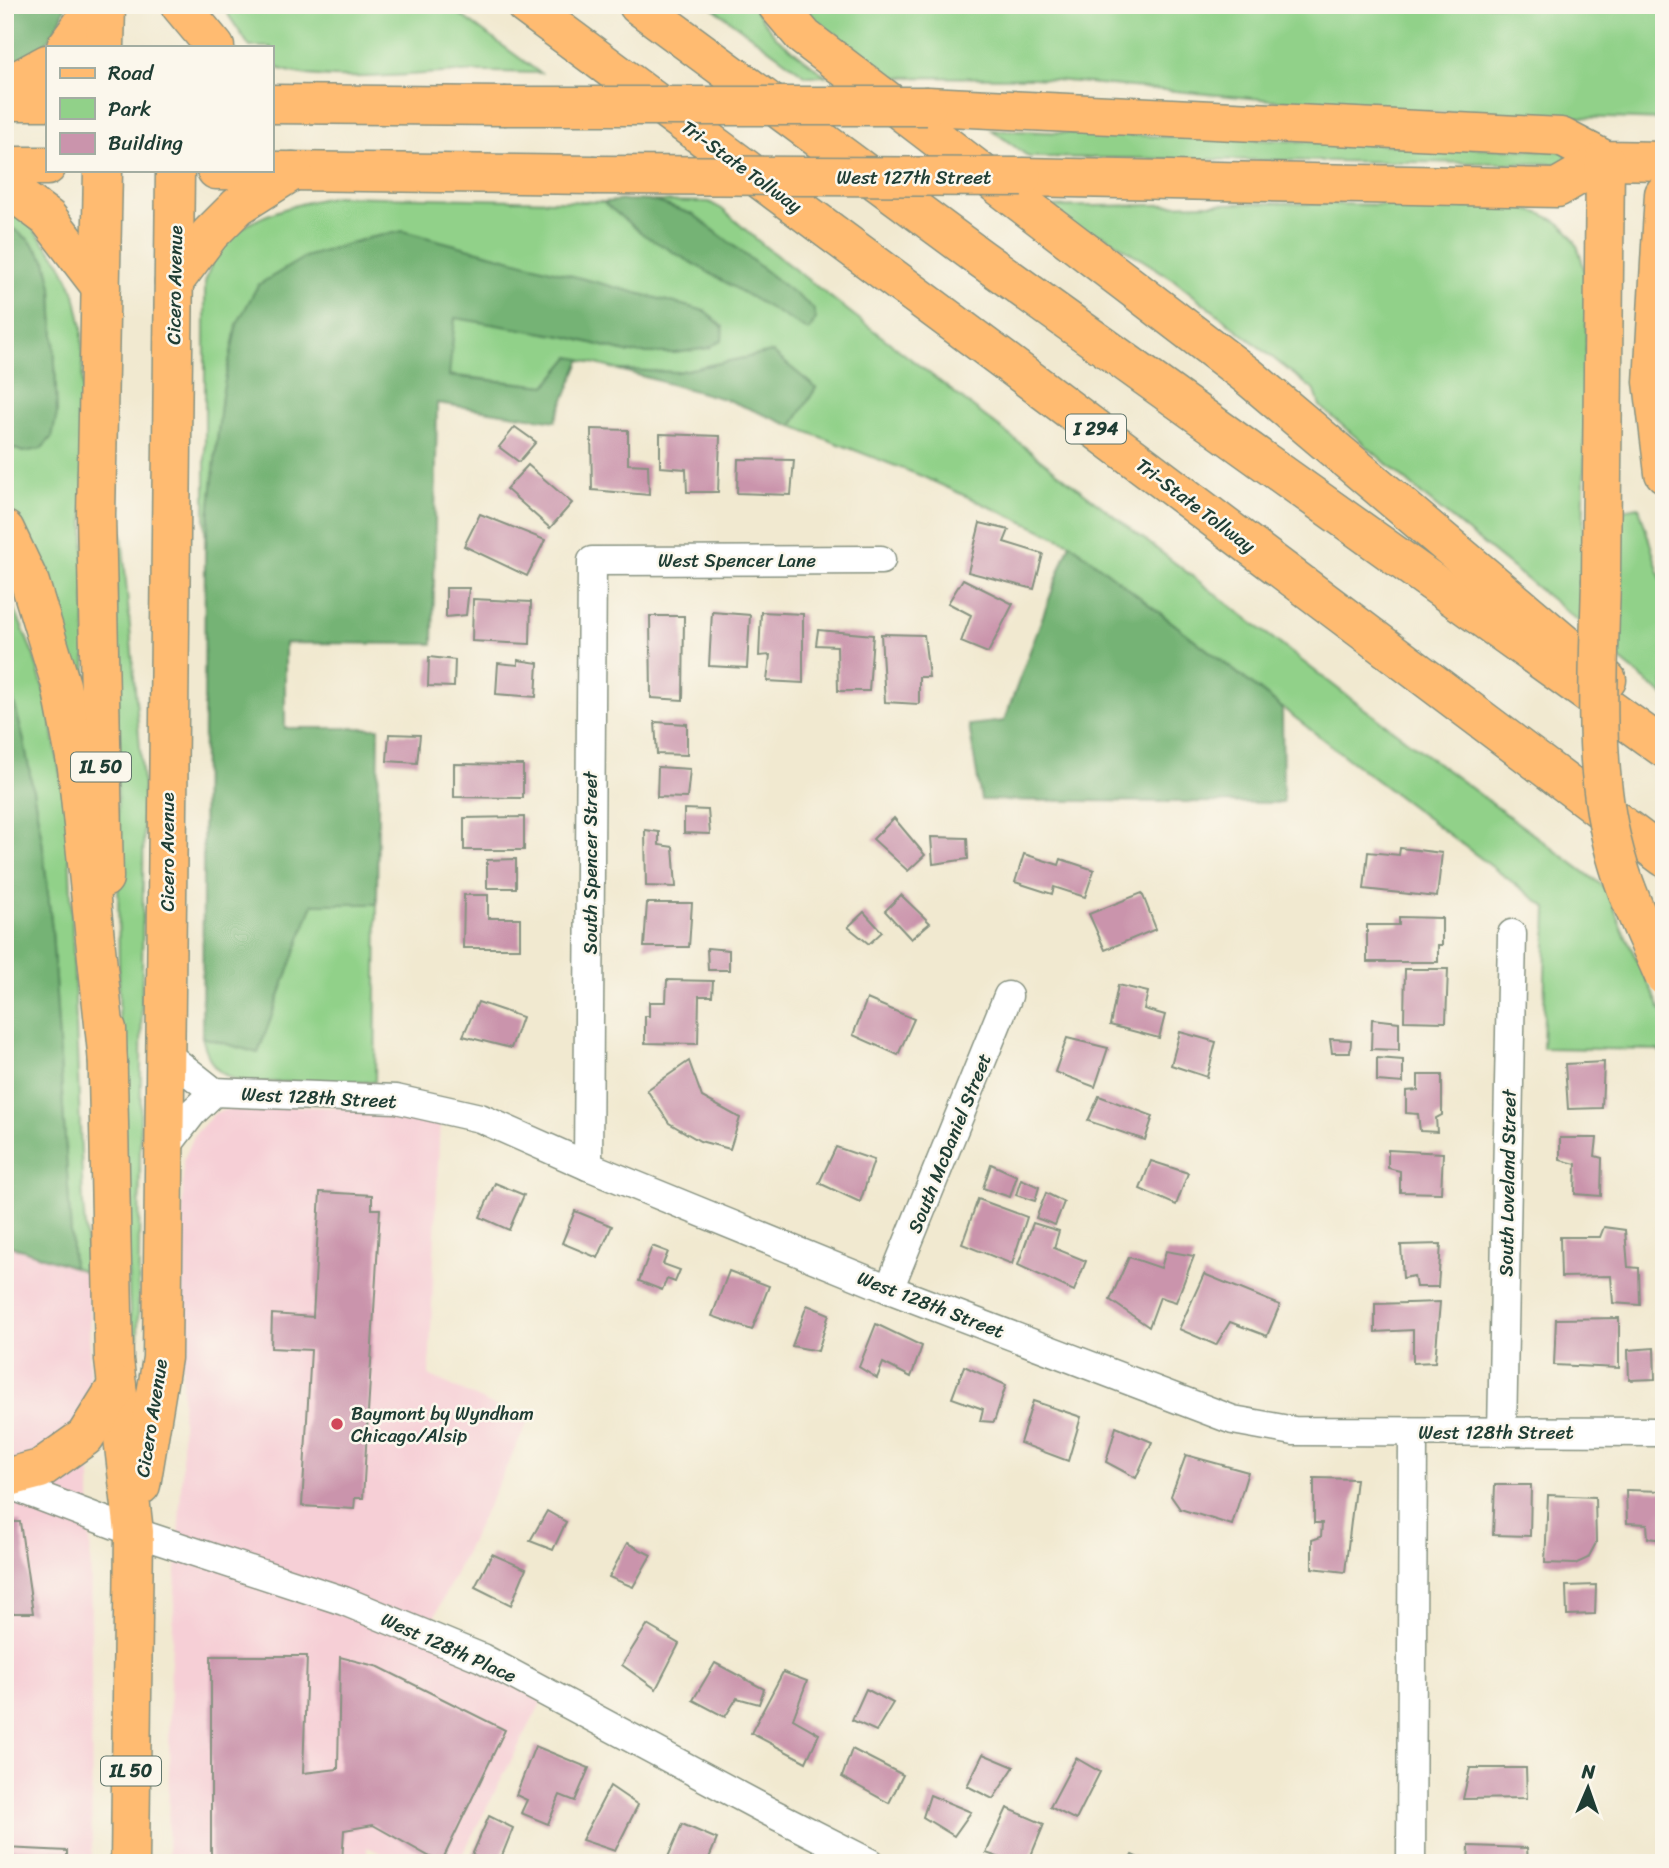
<svg xmlns="http://www.w3.org/2000/svg" width="1669" height="1868" viewBox="0 0 1669 1868" font-family="Sriracha,sans-serif">
<style>
.built{fill:#f6cfd6}
.green{fill:#91d189;stroke:#58875e;stroke-width:2}
.forest{fill:#74b375;stroke:#4a7854;stroke-width:2}
.building{fill:#ca94ac}
.lines{fill:none;stroke-linecap:round;stroke-linejoin:round}
.street-casing{stroke:#889382;stroke-width:31}
.primary-casing{stroke:#889382;stroke-width:41}
.highway-casing{stroke:#889382;stroke-width:41}
.street{stroke:#fff;stroke-width:28}
.primary{stroke:#ffbb71;stroke-width:38}
.highway{stroke:#ffbb71;stroke-width:38}
.primary-bridge-casing{stroke:#889382;stroke-width:41;stroke-linecap:butt}
.highway-bridge-casing{stroke:#889382;stroke-width:41;stroke-linecap:butt}
.primary-bridge{stroke:#ffbb71;stroke-width:38}
.highway-bridge{stroke:#ffbb71;stroke-width:38}
.poi-dot{fill:#d1495b;stroke:#fbf7ec;stroke-width:2.5}
.labels{text-anchor:middle;stroke-width:5;stroke-linejoin:round;paint-order:stroke}
.shield{fill:#fbf7ec;stroke:#61756b;stroke-width:2}
.shield-label{font-size:18px;font-weight:bold;fill:#1f3d34}
.street-label{font-size:19px;fill:#1f3d34;stroke:#fbf7ec}
.poi-label{font-size:19px;fill:#1f3d34;stroke:#fbf7ec;text-anchor:start}
</style>
<rect width="100%" height="100%" fill="#fbf7ec"/>
<filter id="ink" filterUnits="userSpaceOnUse"><feTurbulence type="fractalNoise" baseFrequency=".0143" numOctaves="2"/><feDisplacementMap in="SourceGraphic" scale="14" xChannelSelector="R" yChannelSelector="G"/><feConvolveMatrix kernelMatrix="1 2 1 2 8 2 1 2 1" color-interpolation-filters="sRGB"/></filter>
<filter id="wash" filterUnits="userSpaceOnUse"><feTurbulence type="fractalNoise" baseFrequency=".00686" numOctaves="4" result="noise"/><feDisplacementMap in="SourceGraphic" scale="28" xChannelSelector="R" yChannelSelector="G"/><feGaussianBlur stdDeviation="1.57" result="paint"/><feColorMatrix in="noise" values="0 0 0 0 0 0 0 0 0 0 0 0 0 0 0 0 0 1.4 0 .05"/><feComposite in="paint" operator="in"/></filter>
<g filter="url(#wash)">
<rect width="100%" height="100%" fill="#f1e9d0"/>
<g class="built">
<polygon points="262,1105 377,1109 440,1119 429,1375 528,1422 432,1622 553,1680 458,1863 404,1863 367,1847 367,1863 168,1863 170,1677 182,1471 183,1161 195,1134 215,1113 233,1107"/>
<polygon points="5,1244 89,1273 92,1863 5,1863"/>
</g>
<g class="green">
<path d="M225,5H447L540,73C513,73 485,71 458,72C411,74 312,86 271,65V47H250L229,16Z"/>
<polygon points="709,5 751,5 776,37 826,76 806,76"/>
<polygon points="799,5 1664,5 1664,120 1381,110 1034,78 874,77 830,39"/>
<polygon points="992,130 1566,151 1566,164 1029,157"/>
<path d="M336,196L603,202L644,235L812,308L694,215L654,201L709,202L722,209L763,245L1350,698L1607,889L1622,929L1664,1016V1056L1658,1050L1543,1048L1547,908L1351,761L1070,543L919,475L792,426L816,388L772,352L677,372L619,370L570,357L546,386L448,375L455,317L568,337L630,353H674L708,348L403,231L237,324L222,395L205,554V282C208,274 211,264 215,256C234,219 298,203 336,196Z"/>
<path d="M1269,203L1511,207C1565,214 1580,234 1587,287L1582,624L1426,498L1320,406L1315,391L1174,280L1103,235L1077,231L1041,207Z"/>
<polygon points="5,210 23,217 61,263 75,294 82,327 86,709 47,590 5,502 5,445 23,452 57,414 52,287 46,261 29,240 5,223"/>
<polygon points="1639,507 1664,589 1664,696 1619,659 1620,510"/>
<polygon points="115,533 122,533 144,795 138,1337 131,1337 120,1097"/>
<polygon points="5,586 34,656 48,704 68,818 83,1203 89,1273 73,1267 52,930 42,840 24,741 5,668"/>
<path d="M313,903L377,904L375,1082H241C213,1072 210,1065 202,1037L258,1053Z"/>
</g>
<g class="forest">
<path d="M5,5H66C55,42 38,54 5,70Z"/>
<polygon points="626,200 654,201 694,215 813,308 816,319 809,331 644,235 603,202"/>
<polygon points="5,223 29,240 46,261 52,287 57,414 52,437 41,449 23,452 5,445"/>
<polygon points="403,231 705,311 723,327 722,340 708,348 675,353 630,353 568,337 455,318 449,376 546,386 570,357 581,359 555,421 437,403 433,644 285,643 285,728 379,728 377,904 313,904 258,1053 202,1037 205,554 222,395 237,324 258,285 305,257 368,238"/>
<polygon points="772,352 816,388 792,426 728,400 619,370 677,372"/>
<polygon points="1070,543 1282,708 1283,803 981,800 969,725 1004,721"/>
<polygon points="5,668 24,741 42,840 52,930 73,1267 5,1244 5,1146 9,1092 5,1049"/>
</g>
<g id="blocks">
<g class="building">
<polygon points="515,427 536,442 519,462 499,447"/>
<polygon points="591,429 628,430 628,464 648,465 649,495 592,490"/>
<polygon points="660,434 720,436 718,492 687,492 686,469 660,467"/>
<polygon points="738,459 794,460 791,495 737,493"/>
<polygon points="528,465 572,503 550,528 506,489"/>
<polygon points="480,514 545,540 527,576 464,546"/>
<polygon points="980,523 1009,530 1004,542 1043,554 1034,589 968,572"/>
<polygon points="963,579 1013,604 988,653 961,642 971,615 948,603"/>
<polygon points="446,588 469,588 466,615 446,617"/>
<polygon points="473,599 531,602 530,644 472,641"/>
<polygon points="712,612 750,615 747,668 709,666"/>
<polygon points="761,612 803,614 803,683 767,681 770,655 759,656"/>
<polygon points="650,616 684,616 683,700 651,698"/>
<polygon points="818,630 873,635 869,691 838,691 837,646 816,645"/>
<polygon points="881,634 924,635 929,677 919,677 919,704 885,702"/>
<polygon points="429,657 455,660 454,687 428,686"/>
<polygon points="518,660 538,663 536,697 496,694 498,663 518,665"/>
<polygon points="655,722 687,724 687,755 657,754"/>
<polygon points="389,734 420,735 417,763 387,761"/>
<polygon points="454,764 523,765 523,798 454,797"/>
<polygon points="658,767 690,769 687,798 657,797"/>
<polygon points="684,809 708,810 710,834 684,833"/>
<polygon points="524,817 524,850 464,850 464,818"/>
<polygon points="894,818 925,855 908,871 873,839"/>
<polygon points="645,830 659,832 659,845 673,847 676,887 646,886"/>
<polygon points="931,837 967,838 968,859 933,864"/>
<polygon points="1400,848 1442,853 1437,897 1364,889 1368,852 1399,855"/>
<polygon points="1024,854 1059,865 1061,859 1094,870 1085,897 1054,887 1052,894 1015,882"/>
<polygon points="516,859 516,888 487,888 487,860"/>
<polygon points="1142,893 1156,929 1105,950 1089,914"/>
<polygon points="464,895 488,895 488,918 520,918 520,948 463,948"/>
<polygon points="901,895 930,923 911,939 885,911"/>
<polygon points="647,903 692,903 689,947 644,947"/>
<polygon points="864,912 882,932 869,944 848,927"/>
<polygon points="1399,917 1442,918 1442,945 1438,945 1438,962 1367,962 1367,925 1399,925"/>
<polygon points="707,948 729,950 729,970 708,970"/>
<polygon points="1405,969 1448,969 1446,1022 1404,1021"/>
<polygon points="667,980 713,981 712,996 699,996 698,1044 645,1043 645,1016 649,1016 649,1002 666,1002"/>
<polygon points="1118,985 1148,992 1144,1009 1165,1015 1159,1038 1110,1025"/>
<polygon points="867,999 914,1019 898,1055 853,1035"/>
<polygon points="478,1002 522,1017 511,1048 463,1036"/>
<polygon points="1372,1019 1399,1022 1399,1050 1371,1049"/>
<polygon points="1180,1032 1216,1042 1207,1077 1171,1065"/>
<polygon points="1067,1038 1108,1048 1095,1087 1055,1072"/>
<polygon points="1330,1039 1351,1040 1350,1053 1332,1053"/>
<polygon points="1377,1058 1403,1060 1403,1083 1377,1081"/>
<polygon points="689,1061 702,1097 740,1118 730,1149 700,1141 669,1123 647,1090"/>
<polygon points="1604,1062 1602,1108 1568,1109 1565,1064"/>
<polygon points="1418,1075 1442,1075 1442,1115 1436,1118 1437,1132 1420,1131 1418,1114 1406,1113 1406,1091 1418,1090"/>
<polygon points="1099,1096 1153,1116 1145,1140 1088,1121"/>
<polygon points="1560,1138 1597,1138 1595,1156 1602,1158 1601,1196 1575,1194 1576,1164 1560,1160"/>
<polygon points="836,1147 874,1160 860,1202 819,1183"/>
<polygon points="1388,1150 1443,1153 1441,1193 1400,1192 1400,1171 1388,1168"/>
<polygon points="1151,1161 1188,1173 1176,1205 1140,1189"/>
<polygon points="991,1164 1017,1176 1010,1197 983,1188"/>
<polygon points="1021,1179 1039,1187 1035,1201 1016,1195"/>
<polygon points="495,1183 524,1195 509,1230 480,1217"/>
<polygon points="320,1192 372,1195 372,1209 380,1209 363,1498 355,1498 354,1509 302,1506 311,1350 271,1348 272,1314 313,1317"/>
<polygon points="1046,1193 1064,1202 1055,1225 1036,1218"/>
<polygon points="978,1199 1027,1217 1012,1264 962,1244"/>
<polygon points="575,1211 612,1226 598,1258 562,1243"/>
<polygon points="1033,1223 1059,1231 1054,1248 1086,1261 1074,1291 1018,1265"/>
<polygon points="1604,1227 1625,1230 1628,1267 1639,1268 1640,1305 1613,1303 1611,1276 1561,1277 1560,1237 1600,1237"/>
<polygon points="1441,1244 1438,1287 1416,1287 1414,1276 1403,1278 1401,1245"/>
<polygon points="652,1246 668,1252 663,1264 680,1270 675,1282 667,1279 662,1290 639,1281"/>
<polygon points="1166,1251 1194,1256 1176,1302 1160,1297 1149,1327 1110,1300 1129,1257 1161,1268"/>
<polygon points="729,1271 769,1286 752,1330 712,1316"/>
<polygon points="1204,1274 1280,1305 1267,1336 1230,1322 1216,1345 1179,1329"/>
<polygon points="1440,1302 1435,1362 1413,1363 1413,1330 1375,1332 1375,1304"/>
<polygon points="807,1305 829,1314 818,1351 792,1346"/>
<polygon points="1619,1318 1619,1368 1554,1365 1556,1319"/>
<polygon points="876,1324 922,1346 911,1377 883,1363 877,1378 859,1367"/>
<polygon points="1654,1348 1655,1379 1629,1380 1628,1350"/>
<polygon points="964,1366 1006,1385 994,1422 980,1421 983,1409 952,1398"/>
<polygon points="1033,1401 1081,1417 1068,1461 1020,1443"/>
<polygon points="1116,1427 1152,1442 1136,1478 1106,1462"/>
<polygon points="1186,1455 1248,1472 1232,1525 1180,1509 1171,1496"/>
<polygon points="1314,1478 1356,1479 1345,1572 1312,1568 1312,1540 1321,1537 1322,1523 1314,1523"/>
<polygon points="1495,1485 1531,1485 1530,1536 1493,1535"/>
<polygon points="1626,1490 1664,1491 1664,1540 1648,1538 1647,1524 1627,1523"/>
<polygon points="1548,1495 1595,1497 1596,1543 1588,1558 1575,1564 1545,1563"/>
<polygon points="547,1511 566,1522 553,1550 530,1541"/>
<polygon points="5,1522 20,1522 33,1613 5,1613"/>
<polygon points="627,1543 651,1555 633,1587 609,1577"/>
<polygon points="492,1554 526,1569 511,1605 475,1587"/>
<polygon points="1596,1585 1595,1614 1567,1615 1566,1586"/>
<polygon points="647,1625 679,1644 656,1689 622,1665"/>
<polygon points="211,1656 307,1656 303,1773 338,1769 340,1657 379,1667 505,1730 441,1863 373,1825 344,1830 342,1863 211,1863"/>
<polygon points="715,1663 764,1689 759,1704 737,1698 725,1717 693,1700"/>
<polygon points="783,1672 807,1681 793,1719 819,1734 806,1762 751,1733"/>
<polygon points="866,1689 893,1703 876,1731 852,1720"/>
<polygon points="535,1746 589,1768 575,1801 560,1795 548,1824 521,1813 527,1800 516,1795"/>
<polygon points="852,1749 903,1775 889,1803 842,1777"/>
<polygon points="983,1754 1014,1767 993,1799 967,1786"/>
<polygon points="1076,1758 1100,1772 1076,1820 1050,1807"/>
<polygon points="1470,1768 1526,1768 1527,1798 1463,1799"/>
<polygon points="610,1786 638,1805 615,1851 582,1840"/>
<polygon points="930,1795 971,1812 954,1836 923,1817"/>
<polygon points="1007,1808 1044,1824 1028,1863 1015,1863 986,1853"/>
<polygon points="489,1816 513,1828 499,1863 487,1863 472,1855"/>
<polygon points="682,1824 717,1839 707,1863 681,1863 668,1857"/>
<polygon points="1469,1846 1527,1848 1528,1863 1468,1863"/>
<polygon points="5,1848 67,1851 67,1863 5,1863"/>
<polygon points="1132,1855 1149,1863 1128,1863"/>
</g>
</g>
</g>
<g filter="url(#ink)">
<use href="#blocks" fill-opacity="0" stroke="#889382" stroke-width="2"/>
<g class="lines">
<g class="street-casing">
<g id="street">
<polyline points="166,1054 214,1092 396,1099 480,1118 588,1166 889,1289 1233,1420 1294,1431 1664,1432"/>
<polyline points="166,1147 193,1112 214,1092"/>
<polyline points="588,1166 592,561 881,560"/>
<polyline points="889,1289 1008,996"/>
<polyline points="1502,1432 1512,934"/>
<polyline points="5,1483 134,1532 344,1601 482,1658 764,1809 870,1863"/>
<polyline points="1411,1863 1413,1433"/>
</g>
</g>
<g class="primary-casing">
<g id="primary">
<polyline points="180,5 215,47"/>
<polyline points="66,47 96,5"/>
<polyline points="105,47 106,5"/>
<polyline points="5,87 47,64"/>
<polyline points="5,101 47,101"/>
<polyline points="271,104 504,106"/>
<polyline points="927,106 1561,137 1605,160 1664,161"/>
<polyline points="5,166 47,166"/>
<polyline points="103,170 96,515 104,878"/>
<polyline points="216,170 593,175"/>
<polyline points="1022,177 1557,188 1605,160"/>
<polyline points="5,186 48,218 101,287"/>
<polyline points="174,282 210,234 238,206 293,171"/>
<polyline points="107,1029 114,1360 134,1532 130,1863"/>
<polyline points="5,1478 40,1469 85,1437 117,1386"/>
<polyline points="141,1485 162,1358 175,170"/>
</g>
</g>
<g class="highway-casing">
<g id="highway">
<polyline points="525,5 1009,364 1664,857"/>
<polyline points="638,5 979,257 1664,748"/>
<polyline points="777,5 804,37 1248,376 1607,680"/>
<polyline points="1664,194 1653,382 1664,473"/>
<polyline points="5,530 30,583 61,685 77,768 108,1062"/>
<polyline points="1601,579 1605,160"/>
</g>
</g>
<use href="#street" class="street"/>
<use href="#primary" class="primary"/>
<use href="#highway" class="highway"/>
<g class="primary-bridge-casing">
<g id="primary-bridge">
<polyline points="504,106 927,106"/>
<polyline points="593,175 1022,177"/>
</g>
</g>
<g class="highway-bridge-casing">
<path id="highway-bridge" d="M1601,579C1599,673 1590,776 1619,867C1630,904 1649,941 1664,976"/>
</g>
<use href="#primary-bridge" class="primary-bridge"/>
<use href="#highway-bridge" class="highway-bridge"/>
</g>
</g>
<circle class="poi-dot" cx="337" cy="1424" r="7"/>
<g class="labels">
<g class="shield">
<rect x="1066" y="414.5" width="60" height="29" rx="5"/>
<rect x="71" y="752.5" width="60" height="29" rx="5"/>
<rect x="101" y="1756.5" width="60" height="29" rx="5"/>
</g>
<g class="shield-label">
<text x="1096" y="435">I 294</text>
<text x="101" y="773">IL 50</text>
<text x="131" y="1777">IL 50</text>
</g>
<g class="street-label">
<text transform="translate(742 166) rotate(36)" y="7">Tri-State Tollway</text>
<text x="914" y="184">West 127th Street</text>
<text transform="translate(174 285) rotate(-89)" y="7">Cicero Avenue</text>
<text transform="translate(1196 505) rotate(37)" y="7">Tri-State Tollway</text>
<text x="737" y="567">West Spencer Lane</text>
<text transform="translate(167 852) rotate(-90)" y="7">Cicero Avenue</text>
<text transform="translate(590 863) rotate(-90)" y="7">South Spencer Street</text>
<text transform="translate(319 1097) rotate(3)" y="7">West 128th Street</text>
<text transform="translate(949 1143) rotate(-68)" y="7">South McDaniel Street</text>
<text transform="translate(1507 1183) rotate(-89)" y="7">South Loveland Street</text>
<text transform="translate(931 1304) rotate(21)" y="7">West 128th Street</text>
<text transform="translate(151 1418) rotate(-81)" y="7">Cicero Avenue</text>
<text x="1496" y="1439">West 128th Street</text>
<text transform="translate(449 1647) rotate(24)" y="7">West 128th Place</text>
</g>
<g class="poi-label">
<text x="351" y="1420">Baymont by Wyndham<tspan x="351" dy="22">Chicago/Alsip</tspan></text>
</g>
</g>
<rect width="1669" height="1868" fill="none" stroke="#fbf7ec" stroke-width="28"/>
<rect x="46" y="46" width="228" height="126" fill="#fbf7ec" stroke="#a3ada2" stroke-width="2"/>
<rect x="60" y="68" width="35" height="10" fill="#ffbb71" stroke="#a3ada2" stroke-width="2"/>
<text x="108" y="80" font-size="21" fill="#1f3d34">Road</text>
<rect x="60" y="98" width="35" height="21" fill="#91d189" stroke="#a3ada2" stroke-width="2"/>
<text x="108" y="116" font-size="21" fill="#1f3d34">Park</text>
<rect x="60" y="133" width="35" height="21" fill="#ca94ac" stroke="#a3ada2" stroke-width="2"/>
<text x="108" y="150" font-size="21" fill="#1f3d34">Building</text>
<g transform="translate(1588 1788) rotate(2)" stroke="#fbf7ec" stroke-width="5" paint-order="stroke">
<path d="M0-5L12 26L0 18L-12 26Z" fill="#1f3d34"/>
<text y="-10" font-size="19" font-weight="bold" text-anchor="middle" fill="#1f3d34">N</text>
</g>
</svg>
